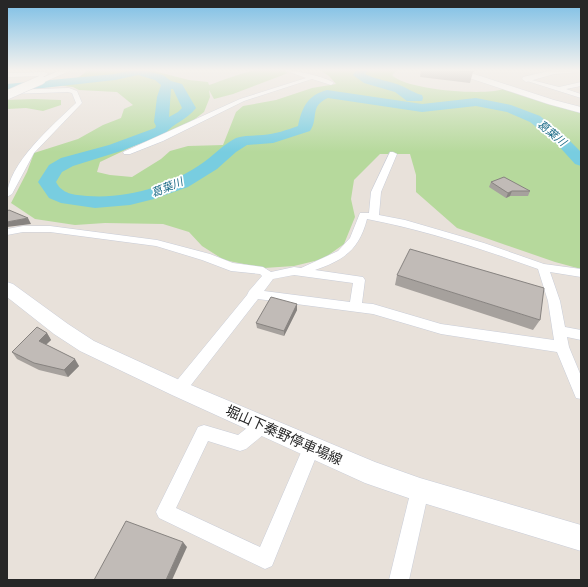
<svg xmlns="http://www.w3.org/2000/svg" width="588" height="587" viewBox="0 0 588 587" font-family="Commissioner,'Noto Sans JP',sans-serif">
<style>
.green{fill:#b6d99c}
.lines{fill:none;stroke-linecap:round;stroke-linejoin:round}
.river{fill:#78cde0;fill-rule:evenodd}
.street-casing{stroke:#c9cdd8;stroke-width:1}
.secondary-casing{stroke:#c9cdd8;stroke-width:1}
.street{fill:#fff;fill-rule:evenodd}
.secondary{fill:#fff;fill-rule:evenodd}
.secondary-bridge-casing{stroke:#c9cdd8;stroke-width:10;stroke-linecap:butt}
.secondary-bridge{stroke:#fff;stroke-width:9}
.wall{fill:#a6a19d}
.shaded-wall{fill:#878380}
.building{fill:#c1bbb7;stroke:#878380}
.labels{text-anchor:middle;stroke-width:3.5;stroke-linejoin:round;paint-order:stroke}
.far-water-label{font-size:11px;font-style:italic;fill:#1c6b87;stroke:#fff}
.near-street-label{font-size:14px;fill:#272727;stroke:#fff}
</style>
<rect width="100%" height="100%" fill="#e8e1da"/>
<g class="green">
<path d="M87,70H150L189,80L208,82L209,85C233,77 263,62 288,73L233,94L214,99L209,90L210,97L204,112L191,122L138,144L100,162L97,172L110,175L132,177L161,159L170,151L188,146L223,145L236,112L243,106L276,100L312,88L336,84L329,76L320,70H397L392,75C405,90 486,96 503,89L581,112V269L555,262L457,228L416,192V175L410,154H380L354,180L351,199L355,217L344,244L323,259L294,266L264,268L224,260L202,246L189,232L163,224L105,223L75,225L35,219L11,203L27,172L34,153L78,139L103,125L121,118L124,109L133,105L117,92L79,90L73,87L57,85C68,78 79,81 87,70Z"/>
<polygon points="34,99 61,100 61,105 43,111 26,108 7,109 7,100"/>
</g>
<g class="lines">
<g class="river">
<path d="M132,70H143L163,75L171,81L182,84L196,108C186,121 174,122 165,134L121,151L73,166L62,172L56,182C62,194 74,195 87,196C129,199 170,186 204,162C215,154 224,144 236,138C245,135 254,136 263,135C275,134 287,130 298,126C302,107 308,95 327,90L422,104L476,98L511,105L540,116L566,137L581,152V166L575,164L556,143L530,122L507,112L476,106L422,112L328,98C309,106 319,118 310,131L273,143L247,145L236,152L217,169L188,187L154,199L130,205L95,208L61,203L49,198L38,182L49,165L61,158L109,145L155,128L156,126L154,122L157,97L161,85L155,80L138,75L115,80L7,92V84L115,74ZM171,89H173L182,108L178,112L169,117Z"/>
<path d="M356,70H368L365,74C377,80 390,81 402,86C409,89 414,93 422,95L423,98L422,101H407L395,92L364,83L353,75Z"/>
</g>
<g class="street-casing">
<g id="street">
<path d="M284,70C295,70 326,77 334,83L331,85L312,79L244,101L163,141L130,154H124L123,152L240,99L306,78Z"/>
<polygon points="7,73 45,72 48,74 45,76 7,77"/>
<polygon points="524,78 559,87 581,82 581,86 566,89 581,94 581,98 524,80"/>
<path d="M69,88L77,91L82,103L34,153L12,194L7,197C7,164 53,125 76,103L72,93L68,92L11,94L8,92L11,90Z"/>
<path d="M390,152H393L397,154L381,192L379,215L405,220L484,243L544,264L581,269V277L550,272L560,301L565,327L581,330V340L567,337L569,347L581,376V399L576,398L557,352L441,334L373,314L258,299L184,394L179,395L174,394L172,389L174,384L247,295L249,291L262,276L260,274L231,271L202,260L156,246L50,232H23L7,235V229L23,226H50L157,240L210,254L233,263L263,267L271,272L294,267L301,268L338,251L350,238L360,213H369L371,192ZM367,219C425,230 482,249 538,269L548,301L554,340L441,324L373,304L362,303L365,280L363,277L315,270C344,260 359,250 367,219ZM294,275L353,283L350,302L264,291L273,279Z"/>
<polygon points="263,418 269,420 271,425 269,430 246,449 240,451 208,441 176,508 260,547 306,441 312,439 318,441 320,447 272,566 265,569 159,518 156,512 198,427 204,425 238,435 257,420"/>
<polygon points="420,481 426,484 429,490 409,580 389,580 411,490 414,484"/>
</g>
</g>
<g class="secondary-casing">
<g id="secondary">
<polygon points="61,70 72,70 44,82 38,82 37,80"/>
<polygon points="450,70 462,70 554,100 581,107 581,113 548,104 451,72"/>
<polygon points="553,70 581,70 581,72 554,74 526,82 522,79 523,77"/>
<polygon points="7,282 13,284 68,324 94,341 186,383 375,462 420,478 581,525 581,551 420,502 365,483 172,395 80,351 54,334 7,297"/>
</g>
</g>
<use href="#street" class="street"/>
<use href="#secondary" class="secondary"/>
<g class="secondary-bridge-casing">
<polyline id="secondary-bridge" points="7,95 41,80"/>
</g>
<use href="#secondary-bridge" class="secondary-bridge"/>
</g>
<g class="wall">
<polygon points="421,70 477,70 473,72 470,83 420,77"/>
<polygon points="491,182 530,191 528,196 510,196 506,198 489,187"/>
<polygon points="397,275 540,320 533,330 395,285"/>
<polygon points="297,304 297,310 284,336 257,328 256,323"/>
<polygon points="47,333 51,340 46,345 79,366 68,377 39,370 17,359 12,352"/>
</g>
<g class="shaded-wall">
<polygon points="512,191 510,196 506,198 508,193"/>
<polygon points="28,218 31,224 7,227 7,222"/>
<polygon points="297,304 297,310 284,336 284,331"/>
<polygon points="47,333 51,340 43,347 39,341"/>
<polygon points="75,359 79,366 68,377 64,370"/>
<polygon points="183,542 187,547 172,580 166,580"/>
</g>
<g class="building">
<polygon points="453,70 473,70 473,72"/>
<polygon points="504,177 530,191 512,191 508,193 491,182"/>
<polygon points="9,210 28,218 7,222 7,211"/>
<polygon points="410,249 544,288 540,320 397,275"/>
<polygon points="271,297 297,304 284,331 256,323"/>
<polygon points="37,327 47,333 39,341 75,359 64,370 34,363 12,352"/>
<polygon points="126,521 183,542 166,580 94,580"/>
</g>
<linearGradient id="sky" x2="0" y2="1"><stop stop-color="#7bbee5"/><stop offset="0.46" stop-color="#f5f2ee"/><stop offset="1" stop-color="#f5f2ee" stop-opacity="0"/></linearGradient>
<rect width="588" height="152" fill="url(#sky)"/>
<g class="labels">
<g class="far-water-label">
<text transform="translate(552 133) rotate(40)" y="4">葛葉川</text>
<text transform="translate(167 187) rotate(-22)" y="4">葛葉川</text>
</g>
<g class="near-street-label">
<text transform="translate(284 435) rotate(24)" y="5">堀山下秦野停車場線</text>
</g>
</g>
<rect width="588" height="587" fill="none" stroke="#272727" stroke-width="16"/>
</svg>
